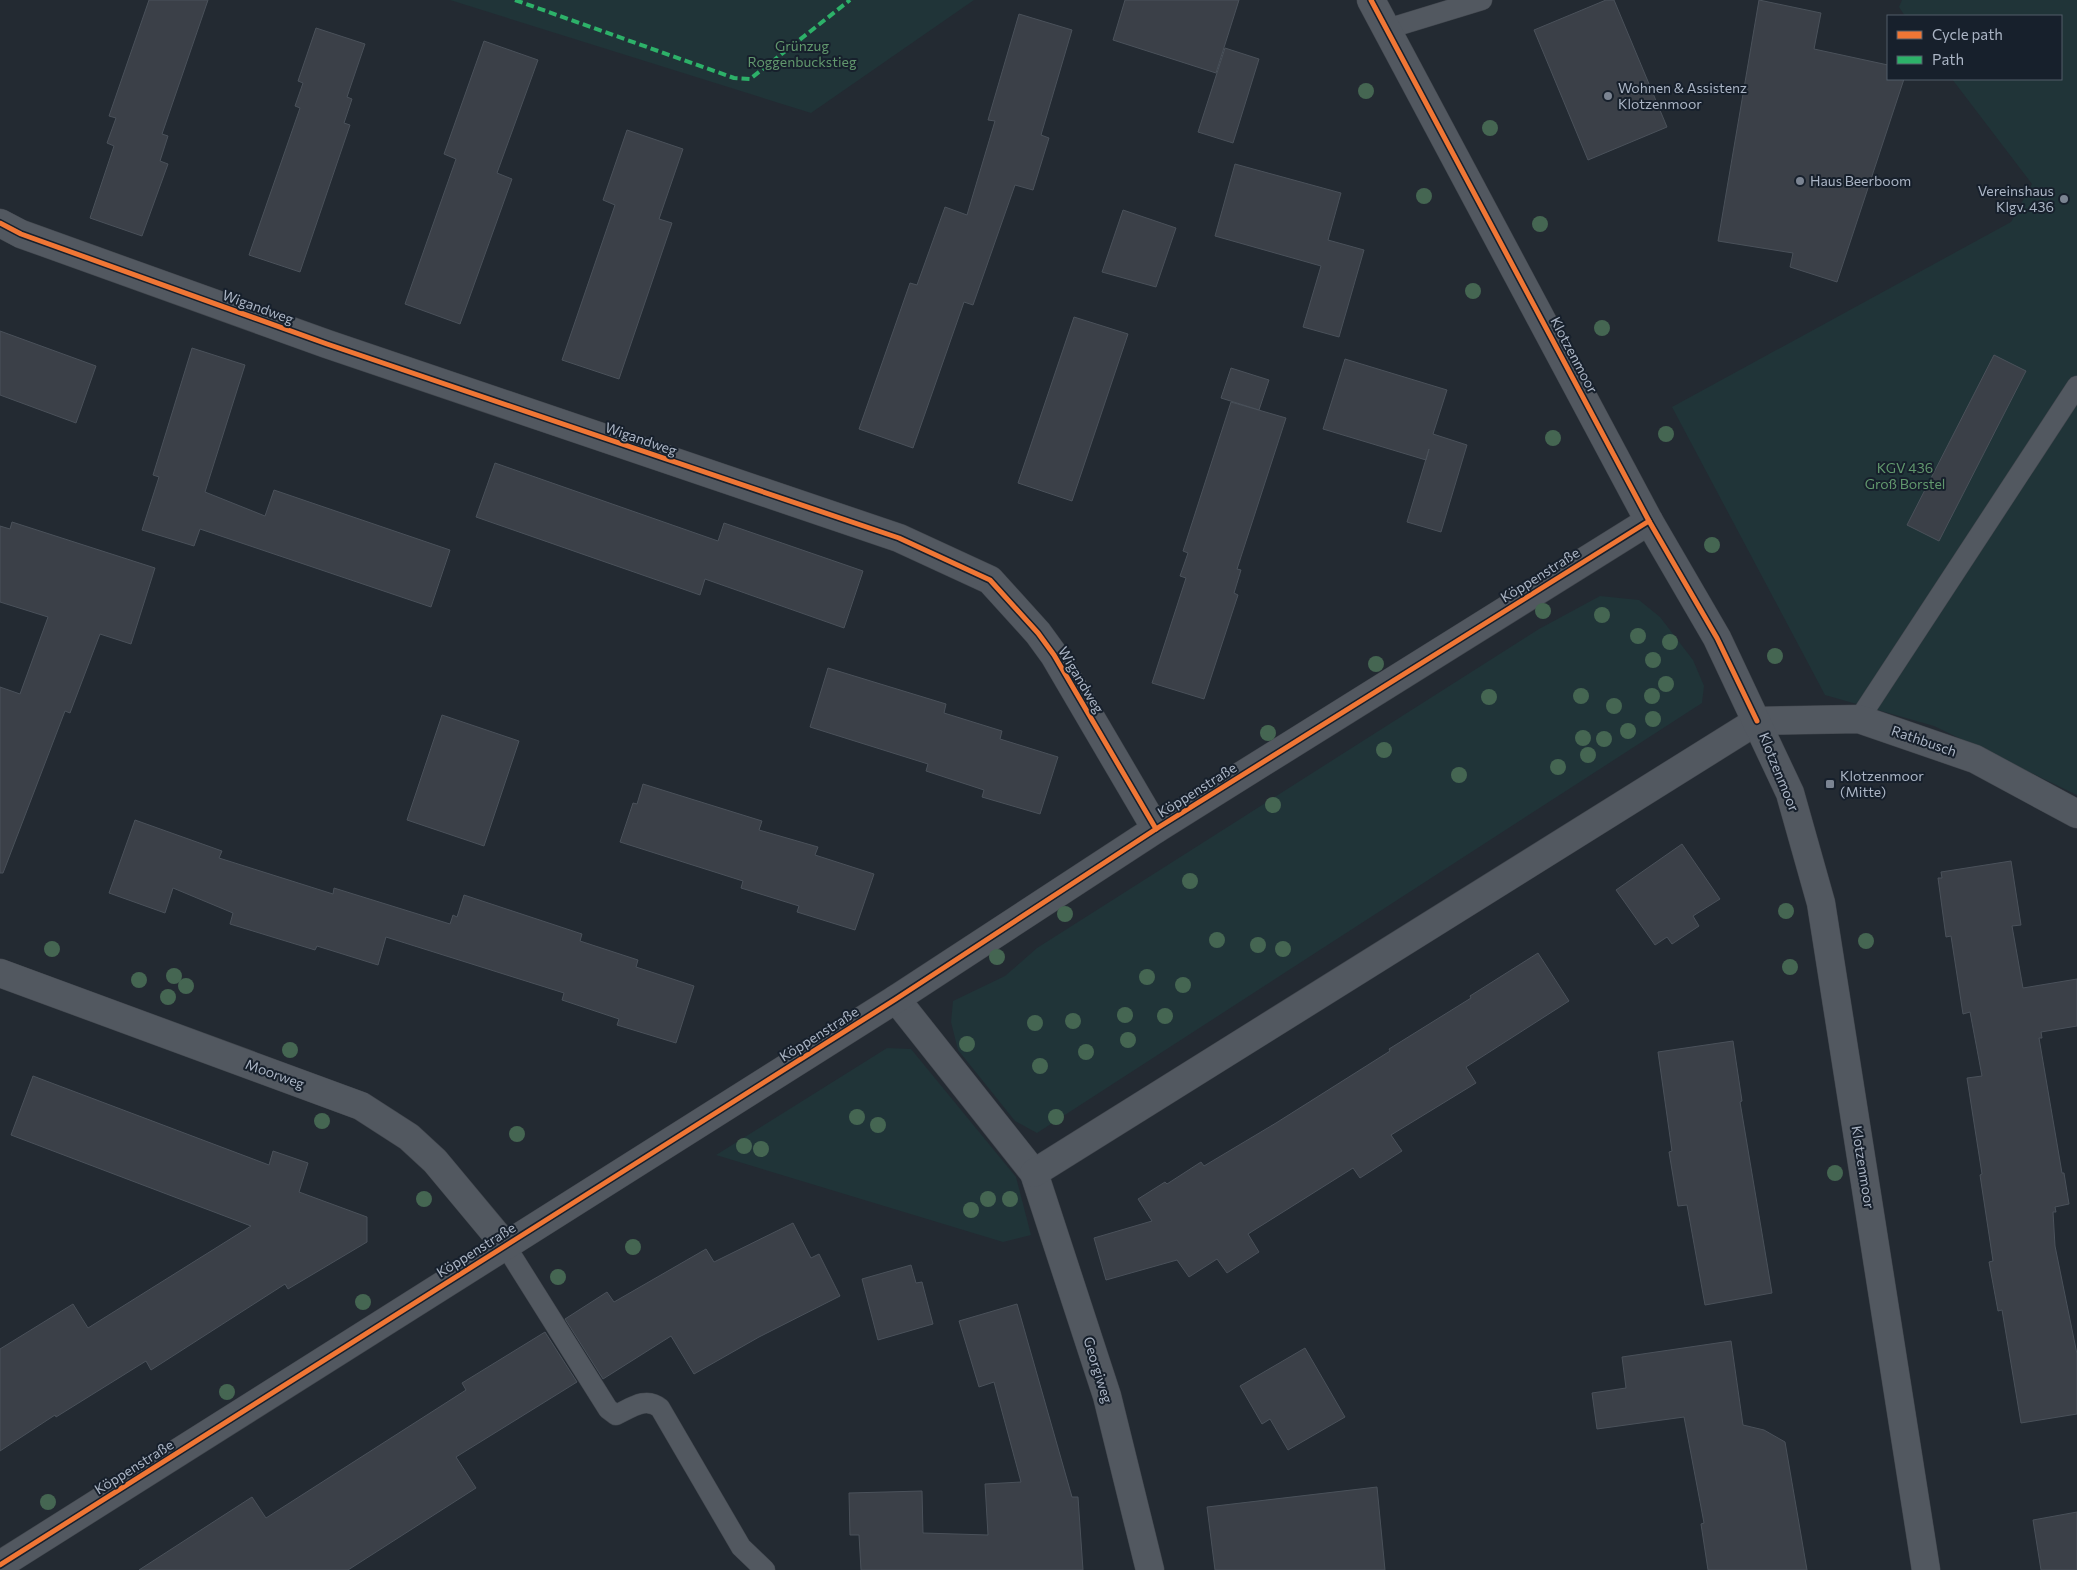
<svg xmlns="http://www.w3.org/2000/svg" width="2077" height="1570" viewBox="0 0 2077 1570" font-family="Commissioner,sans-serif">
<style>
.green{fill:#203438}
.building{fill:#3b4048;stroke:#4a515a}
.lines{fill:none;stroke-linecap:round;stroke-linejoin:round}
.service-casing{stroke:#41464d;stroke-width:21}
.minor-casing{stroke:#41464d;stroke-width:29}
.tertiary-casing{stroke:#41464d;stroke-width:29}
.service{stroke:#525860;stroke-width:20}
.minor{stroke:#525860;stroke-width:28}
.tertiary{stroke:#525860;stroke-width:28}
.quiet{stroke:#2db169;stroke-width:4;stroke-dasharray:8 4;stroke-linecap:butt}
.cycleway-casing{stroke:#17202c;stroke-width:8}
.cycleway{stroke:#f07635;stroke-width:5}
.tree{fill:#456652}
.poi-dot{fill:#7b8492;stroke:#17202c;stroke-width:2}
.labels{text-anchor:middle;stroke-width:4;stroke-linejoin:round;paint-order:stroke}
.park-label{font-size:14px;fill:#61976d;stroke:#17202c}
.poi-label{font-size:14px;fill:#abb5c5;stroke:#17202c;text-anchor:start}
.street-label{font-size:14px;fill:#abb5c5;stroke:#17202c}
</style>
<rect width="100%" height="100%" fill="#232a32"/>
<g class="green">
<polygon points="450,0 974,0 811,113"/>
<polygon points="1902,0 2077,0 2077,795 1934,726 1825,695 1672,407 2011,222 2032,184 1952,79 2061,79 2061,16 1905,16 1899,7"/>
<polygon points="1600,596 1639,600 1660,617 1693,660 1704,686 1702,703 1037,1133 1015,1121 958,1050 951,1022 953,1001 1005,976 1037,948 1539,629"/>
<polygon points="887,1048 911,1049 1016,1177 1031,1235 1003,1242 716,1155"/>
</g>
<g class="building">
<polygon points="149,0 208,0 162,134 168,136 160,161 168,164 142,236 90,218 114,146 107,143 116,118 109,116"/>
<polygon points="1125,0 1239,0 1216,73 1113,40"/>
<polygon points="1606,0 1614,0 1667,127 1588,160 1534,30"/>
<polygon points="1759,0 1821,13 1814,49 1888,65 1888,79 1904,79 1837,282 1790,267 1793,253 1718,241"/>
<polygon points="1019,14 1072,30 1041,135 1049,138 1033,190 1015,185 973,305 964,302 913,448 859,429 910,283 917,285 945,207 967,215 995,121 988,120"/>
<polygon points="316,28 365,44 347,97 352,99 344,123 350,125 300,272 249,255 300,108 295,106 303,83 298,81"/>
<polygon points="484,41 538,60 497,173 512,179 460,324 405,304 456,159 444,154"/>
<polygon points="1225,48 1259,59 1233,143 1198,132"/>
<polygon points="627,130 683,149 659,219 672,223 619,379 562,360 615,205 603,200"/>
<polygon points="1235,164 1341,193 1328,240 1364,250 1339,337 1303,327 1321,266 1215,236"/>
<polygon points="1123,210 1176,228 1156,287 1102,272"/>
<polygon points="1074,317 1128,334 1072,501 1018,483"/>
<polygon points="0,331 96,366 76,423 0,395"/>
<polygon points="192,348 245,365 205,492 265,516 274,490 450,550 431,607 200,529 194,546 142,530 159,477 153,475"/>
<polygon points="1994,355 2026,371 1939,541 1907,525"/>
<polygon points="1345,359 1447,390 1433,434 1467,445 1441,532 1407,522 1429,449 1426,460 1323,429"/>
<polygon points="1231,368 1269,380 1259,410 1221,398"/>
<polygon points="1231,402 1286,418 1237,569 1241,570 1234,593 1238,595 1204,699 1152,683 1186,578 1180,576 1188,553 1183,551"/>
<polygon points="495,463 718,541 724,523 863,571 844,628 705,579 700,595 476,517"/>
<polygon points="12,522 155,568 131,644 100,634 70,713 65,711 3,873 0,873 0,687 20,694 48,617 0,602 0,526 10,529"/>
<polygon points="828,668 946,704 944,713 1002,731 1000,739 1058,757 1040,814 982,797 984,790 926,771 928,764 810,727"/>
<polygon points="442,715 519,741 484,846 407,820"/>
<polygon points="643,784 762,821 759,830 818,847 815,855 874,874 855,930 797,912 799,906 741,888 743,881 620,842 633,803 637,804"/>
<polygon points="135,820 222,851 219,858 333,894 334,888 450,924 453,915 457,917 464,895 582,934 580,941 638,960 636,967 694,986 676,1043 617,1025 619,1019 562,1000 564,993 386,937 378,965 317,946 315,950 230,924 233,913 173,888 165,913 109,893"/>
<polygon points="1682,844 1720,899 1693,916 1699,926 1672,944 1667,937 1655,945 1616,890"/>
<polygon points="2011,861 2021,925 2012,926 2023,988 2077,979 2077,1026 2041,1032 2042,1038 2039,1038 2062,1173 2064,1173 2069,1204 2055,1207 2056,1212 2053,1212 2055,1246 2077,1354 2077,1414 2021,1423 2002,1310 1998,1311 1989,1262 1993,1261 1980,1175 1982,1174 1967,1078 1982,1076 1970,1012 1963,1014 1951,936 1946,937 1938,878 1942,878 1941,872"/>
<polygon points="1538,953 1569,1001 1466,1067 1476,1083 1391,1135 1402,1151 1360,1178 1353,1168 1248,1234 1259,1252 1227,1273 1217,1259 1189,1277 1177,1260 1106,1280 1094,1238 1152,1221 1138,1199 1165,1182 1167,1184 1201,1162 1204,1166 1276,1123 1390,1051 1389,1049 1471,998 1470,996"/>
<polygon points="1733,1041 1742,1101 1740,1102 1772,1293 1705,1305 1687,1205 1678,1206 1669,1152 1672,1151 1658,1052"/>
<polygon points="33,1076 269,1165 273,1151 308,1163 299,1192 367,1217 367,1242 288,1289 285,1284 151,1370 146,1361 56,1417 55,1415 0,1451 0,1349 73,1304 88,1328 251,1226 11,1135"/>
<polygon points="793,1223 811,1258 819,1254 840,1296 759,1337 694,1374 671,1336 603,1379 565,1319 607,1292 614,1302 706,1249 714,1262"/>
<polygon points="911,1265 916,1283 922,1282 933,1324 878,1340 862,1279"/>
<polygon points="1017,1304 1072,1497 1078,1497 1083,1570 861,1570 859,1535 850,1535 849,1493 922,1491 923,1533 988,1535 985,1484 1021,1482 994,1382 979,1387 959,1321"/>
<polygon points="545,1332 577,1382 456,1457 476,1488 348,1570 139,1570 252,1497 266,1518 466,1390 462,1383"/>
<polygon points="1731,1341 1743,1425 1764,1430 1785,1442 1807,1570 1708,1570 1701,1524 1704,1523 1684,1417 1597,1429 1592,1393 1626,1388 1622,1357"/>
<polygon points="1305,1348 1345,1417 1288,1450 1270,1419 1262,1424 1240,1386"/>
<polygon points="1377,1487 1385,1570 1215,1570 1207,1507"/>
<polygon points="2077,1512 2077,1570 2041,1570 2033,1520"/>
</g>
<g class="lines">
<g class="service-casing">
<g id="service">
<polyline points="1387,29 1482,0"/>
<polyline points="1859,719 2077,386"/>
<path d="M505,1245L608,1409L616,1415C631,1408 646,1396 660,1408L741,1547L765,1570"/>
</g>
</g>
<g class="minor-casing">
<g id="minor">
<polyline points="0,223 21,234 327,344 899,538 990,580 1038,633 1054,655 1156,829"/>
<polyline points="0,973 361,1106 409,1137 435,1161 505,1245"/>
<polyline points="896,999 1034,1173 1107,1396 1150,1570"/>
<polyline points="1034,1173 1757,721 1859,719 1975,759 2077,814"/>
<polyline points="0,1565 896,999 1156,829 1649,521"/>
</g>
</g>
<g class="tertiary-casing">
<polyline id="tertiary" points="1371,0 1649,521 1717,638 1790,793 1821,903 1926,1570"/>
</g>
<use href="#service" class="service"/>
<use href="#minor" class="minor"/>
<use href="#tertiary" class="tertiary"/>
<polyline class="quiet" points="515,0 734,78 750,79 850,0"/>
<g class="cycleway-casing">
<g id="cycleway">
<polyline points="1371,0 1649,521 1717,638 1757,721"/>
<polyline points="0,223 21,234 327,344 899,538 990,580 1038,633 1054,655 1156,829"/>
<polyline points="0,1565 896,999 1156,829 1649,521"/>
</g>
</g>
<use href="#cycleway" class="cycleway"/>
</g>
<g class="tree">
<circle cx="1366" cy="91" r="8"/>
<circle cx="1490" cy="128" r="8"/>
<circle cx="1424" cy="196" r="8"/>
<circle cx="1540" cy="224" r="8"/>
<circle cx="1473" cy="291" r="8"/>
<circle cx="1602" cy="328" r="8"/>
<circle cx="1666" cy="434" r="8"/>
<circle cx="1553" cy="438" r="8"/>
<circle cx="1712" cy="545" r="8"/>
<circle cx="1543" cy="611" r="8"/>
<circle cx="1602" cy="615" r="8"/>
<circle cx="1638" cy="636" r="8"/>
<circle cx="1670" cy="642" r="8"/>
<circle cx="1775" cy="656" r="8"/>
<circle cx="1653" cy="660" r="8"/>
<circle cx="1376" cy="664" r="8"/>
<circle cx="1666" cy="684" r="8"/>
<circle cx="1581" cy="696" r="8"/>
<circle cx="1652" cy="696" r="8"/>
<circle cx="1489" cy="697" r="8"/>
<circle cx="1614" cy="706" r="8"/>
<circle cx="1653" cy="719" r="8"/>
<circle cx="1628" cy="731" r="8"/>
<circle cx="1268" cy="733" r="8"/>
<circle cx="1583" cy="738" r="8"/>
<circle cx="1604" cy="739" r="8"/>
<circle cx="1384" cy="750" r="8"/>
<circle cx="1588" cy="755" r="8"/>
<circle cx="1558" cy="767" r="8"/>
<circle cx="1459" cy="775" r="8"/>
<circle cx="1273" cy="805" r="8"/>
<circle cx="1190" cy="881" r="8"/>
<circle cx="1786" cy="911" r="8"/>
<circle cx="1065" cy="914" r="8"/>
<circle cx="1217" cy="940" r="8"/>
<circle cx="1866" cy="941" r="8"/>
<circle cx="1258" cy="945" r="8"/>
<circle cx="52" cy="949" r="8"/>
<circle cx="1283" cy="949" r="8"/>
<circle cx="997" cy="957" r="8"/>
<circle cx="1790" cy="967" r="8"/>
<circle cx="174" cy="976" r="8"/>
<circle cx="1147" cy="977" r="8"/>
<circle cx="139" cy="980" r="8"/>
<circle cx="1183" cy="985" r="8"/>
<circle cx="186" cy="986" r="8"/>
<circle cx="168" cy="997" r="8"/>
<circle cx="1125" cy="1015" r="8"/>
<circle cx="1165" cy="1016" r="8"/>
<circle cx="1073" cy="1021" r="8"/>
<circle cx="1035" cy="1023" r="8"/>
<circle cx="1128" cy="1040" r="8"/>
<circle cx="967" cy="1044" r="8"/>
<circle cx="290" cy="1050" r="8"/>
<circle cx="1086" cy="1052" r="8"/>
<circle cx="1040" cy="1066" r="8"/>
<circle cx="857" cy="1117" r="8"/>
<circle cx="1056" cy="1117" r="8"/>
<circle cx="322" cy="1121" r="8"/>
<circle cx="878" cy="1125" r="8"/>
<circle cx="517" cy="1134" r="8"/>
<circle cx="744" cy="1146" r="8"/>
<circle cx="761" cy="1149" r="8"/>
<circle cx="1835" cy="1173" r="8"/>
<circle cx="424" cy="1199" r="8"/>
<circle cx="988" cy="1199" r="8"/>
<circle cx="1010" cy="1199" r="8"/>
<circle cx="971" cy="1210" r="8"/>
<circle cx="633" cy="1247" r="8"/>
<circle cx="558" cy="1277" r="8"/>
<circle cx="363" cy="1302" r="8"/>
<circle cx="227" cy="1392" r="8"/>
<circle cx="48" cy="1502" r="8"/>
</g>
<g class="poi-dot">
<circle cx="1608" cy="96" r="5"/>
<circle cx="1800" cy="181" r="5"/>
<circle cx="2064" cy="199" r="5"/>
<rect x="1825" y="779" width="10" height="10" rx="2.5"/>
</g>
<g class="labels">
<g class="park-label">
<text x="802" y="51">Grünzug<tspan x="802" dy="16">Roggenbuckstieg</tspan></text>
<text x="1905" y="473">KGV 436<tspan x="1905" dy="16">Groß Borstel</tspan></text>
</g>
<g class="poi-label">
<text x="1618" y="93">Wohnen &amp; Assistenz<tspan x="1618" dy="16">Klotzenmoor</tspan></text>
<text x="1810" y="186">Haus Beerboom</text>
<text x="2054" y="196" text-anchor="end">Vereinshaus<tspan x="2054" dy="16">Klgv. 436</tspan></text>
<text x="1840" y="781">Klotzenmoor<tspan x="1840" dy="16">(Mitte)</tspan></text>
</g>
<g class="street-label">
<text transform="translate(258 307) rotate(20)" y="5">Wigandweg</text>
<text transform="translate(1574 355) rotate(62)" y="5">Klotzenmoor</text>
<text transform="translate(641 439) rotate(19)" y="5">Wigandweg</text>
<text transform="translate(1540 575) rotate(-32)" y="5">Köppenstraße</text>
<text transform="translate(1081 680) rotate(59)" y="5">Wigandweg</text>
<text transform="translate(1924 741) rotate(19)" y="5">Rathbusch</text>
<text transform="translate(1779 772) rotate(68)" y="5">Klotzenmoor</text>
<text transform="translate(1197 790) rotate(-32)" y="5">Köppenstraße</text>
<text transform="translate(819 1034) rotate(-32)" y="5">Köppenstraße</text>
<text transform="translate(275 1074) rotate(20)" y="5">Moorweg</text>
<text transform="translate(1863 1167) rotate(81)" y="5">Klotzenmoor</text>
<text transform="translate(476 1250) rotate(-32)" y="5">Köppenstraße</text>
<text transform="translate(1098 1370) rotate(73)" y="5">Georgiweg</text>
<text transform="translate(134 1467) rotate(-32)" y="5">Köppenstraße</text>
</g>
</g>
<rect x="1887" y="15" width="175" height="65" fill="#17202c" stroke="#525c69"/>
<rect x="1897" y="31" width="25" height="8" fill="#f07635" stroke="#525c69"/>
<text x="1932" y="40" font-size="15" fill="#abb5c5">Cycle path</text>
<rect x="1897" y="56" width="25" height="8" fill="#2db169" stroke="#525c69"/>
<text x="1932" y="65" font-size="15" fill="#abb5c5">Path</text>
</svg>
